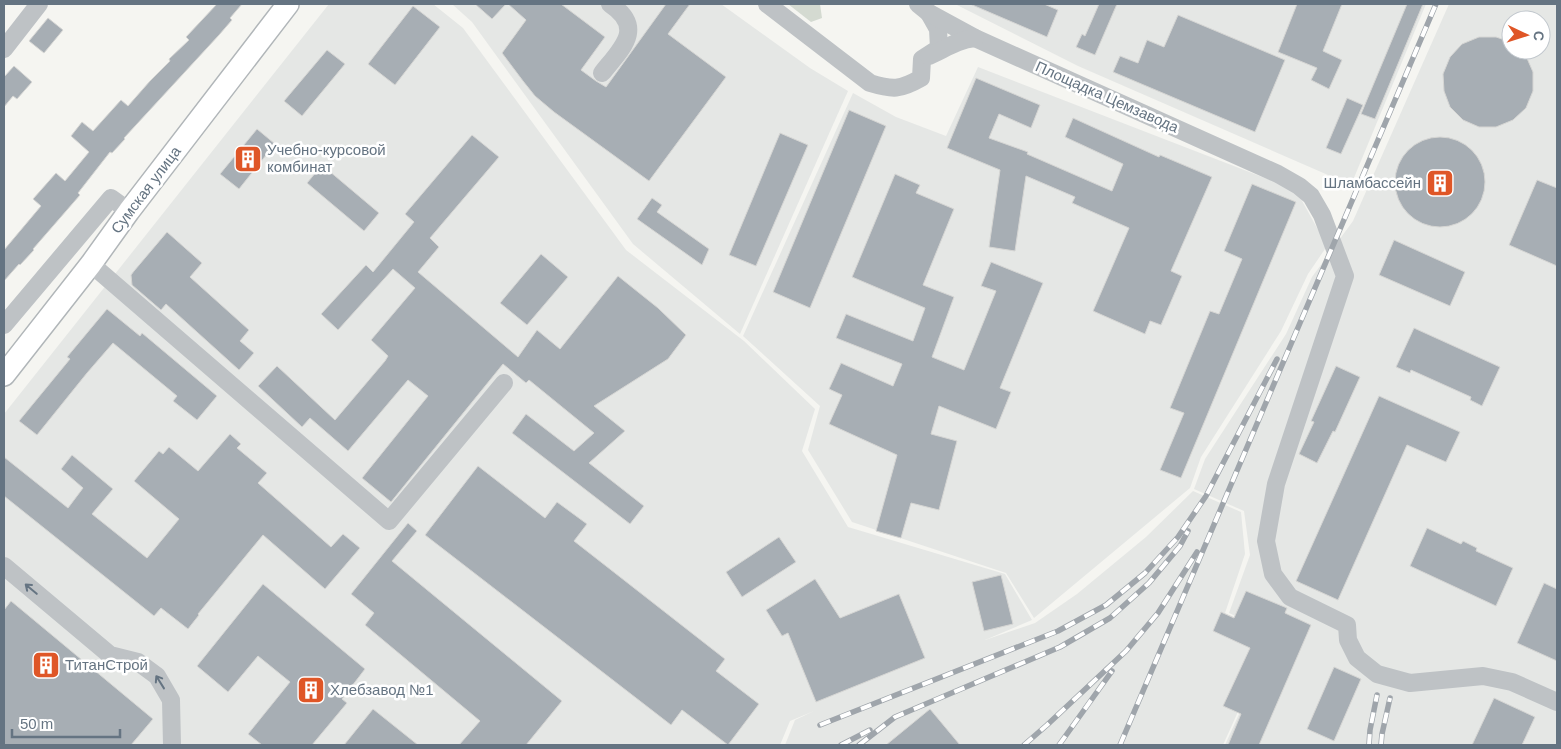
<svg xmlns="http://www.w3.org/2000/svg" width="1561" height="749" viewBox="0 0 1561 749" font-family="Arial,sans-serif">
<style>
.built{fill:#e5e7e5;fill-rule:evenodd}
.green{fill:#d4dad1}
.building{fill:#a7aeb4;stroke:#d6d6d4}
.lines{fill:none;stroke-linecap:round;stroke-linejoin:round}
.major-casing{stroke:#b1b6b9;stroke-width:24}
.minor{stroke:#bec2c5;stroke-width:18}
.major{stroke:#fff;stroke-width:21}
.rail-casing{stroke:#9fa5ab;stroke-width:5.5}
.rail{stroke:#fff;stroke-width:4;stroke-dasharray:11;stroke-linecap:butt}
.oneway{stroke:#657482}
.labels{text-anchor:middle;stroke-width:5;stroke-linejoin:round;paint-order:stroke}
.street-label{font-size:15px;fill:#657482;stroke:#fff}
.poi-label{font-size:15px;fill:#657482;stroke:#fff;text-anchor:start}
</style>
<rect width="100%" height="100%" fill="#f5f5f1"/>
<g class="built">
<polygon points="329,4 433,4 463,28 626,250 744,341 815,409 802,451 848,527 1005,574 1032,620 985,640 1035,623 1077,594 1146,537 1193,491 1241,512 1245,554 1225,613 1273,634 1223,745 785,745 795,720 814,711 790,721 780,745 4,745 4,414"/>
<polygon points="452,4 721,4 810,68 848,91 740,334 633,244 472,22"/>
<polygon points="955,4 1426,4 1351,185 1078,66"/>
<path d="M1449,4H1557V745H1225L1275,634L1229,613L1250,555L1244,511L1194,489L1205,459L1286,334L1312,277L1353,221ZM1511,20H1541V50H1511Z"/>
<polygon points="978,67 1296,190 1327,246 1308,274 1281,331 1201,457 1190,488 1034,618 1006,573 852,522 808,450 820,406 743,336 853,93 896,117 946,136"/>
</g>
<polygon class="green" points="788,4 820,4 822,18 811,22"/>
<g class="building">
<polygon points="217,4 242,4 230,18 232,20 219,35 124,138 125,139 112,153 110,152 78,193 80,195 33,249 34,250 20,265 19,264 4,281 4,250 41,206 33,199 56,173 65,181 89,152 71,136 82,122 93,131 121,100 128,106 150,81 170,61 169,59 189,40 186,37"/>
<polygon points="475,4 506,4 492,19"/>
<polygon points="508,4 561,4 605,37 581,70 596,81 606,87 666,4 690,4 668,34 726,77 649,181 554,112 535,96 523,81 502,53 526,20"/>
<polygon points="970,4 1044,4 1058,10 1047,37"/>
<polygon points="1099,4 1117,4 1095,55 1076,47 1082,34 1085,36"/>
<polygon points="1297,4 1342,4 1323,51 1342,60 1329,89 1311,80 1317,68 1278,52"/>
<polygon points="1407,4 1423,4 1375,119 1361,114"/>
<polygon points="413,6 440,27 395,85 368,64"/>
<polygon points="1178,15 1285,60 1255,132 1113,72 1120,56 1138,63 1147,40 1164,47"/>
<polygon points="48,18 63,30 44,53 29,41"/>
<polygon points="1479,37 1496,37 1511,42 1511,50 1520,50 1526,56 1533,72 1533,91 1526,108 1513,120 1496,127 1479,127 1463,120 1450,107 1444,91 1443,74 1450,57 1462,44"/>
<polygon points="327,50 345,64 302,116 284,101"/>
<polygon points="14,66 32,82 17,99 13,96 4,107 4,77"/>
<polygon points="976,78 1040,105 1031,128 999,114 989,138 1028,152 1027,154 1112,191 1123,164 1065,137 1073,118 1159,157 1160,155 1212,177 1171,271 1182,276 1161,325 1150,321 1145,334 1093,311 1129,228 1072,203 1075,197 1026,176 1015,251 989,247 1000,170 947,148"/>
<polygon points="1347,98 1363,105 1341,154 1326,148"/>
<polygon points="849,110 886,126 810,308 773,292"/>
<polygon points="257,129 275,144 239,189 220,174"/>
<polygon points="780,133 808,145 756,266 729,255"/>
<polygon points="472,135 499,157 430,238 439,247 418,272 518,357 537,330 560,349 618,276 658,308 686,335 668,359 594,406 625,431 589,463 644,506 630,524 512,433 526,414 574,451 594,433 529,380 526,383 503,364 391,502 362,478 428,396 408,380 348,451 310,418 302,427 258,386 277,366 335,420 385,361 388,356 371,340 415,288 393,269 338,330 321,314 366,265 373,272 414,222 405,214"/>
<circle cx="1440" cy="182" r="45"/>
<polygon points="322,165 379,213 364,231 307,183"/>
<polygon points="895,174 920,185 916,193 954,209 923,285 954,297 932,357 964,370 996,291 981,286 991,262 1043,283 1000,388 1011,392 996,429 939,406 931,434 957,441 939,510 911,503 901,538 876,531 897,455 829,424 842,395 829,389 841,363 893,386 902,364 836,338 846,314 913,341 925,308 852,277"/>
<polygon points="1537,180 1557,188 1557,266 1509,245"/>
<polygon points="1252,184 1296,202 1181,478 1160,470 1184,413 1170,408 1210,311 1219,314 1242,259 1224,251"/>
<polygon points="652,198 662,205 657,212 709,249 702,265 637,219"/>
<polygon points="167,232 202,263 190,277 249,330 240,341 254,353 239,370 166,304 161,310 132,285 131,275 134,271"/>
<polygon points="1394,240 1465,272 1450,306 1379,275"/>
<polygon points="541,254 568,277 527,325 500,303"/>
<polygon points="107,309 140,336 142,333 217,396 197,420 173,401 177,396 113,343 87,373 37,435 19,421 70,359 67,357"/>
<polygon points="1414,328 1500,367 1482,406 1470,400 1471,397 1411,370 1410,373 1396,367"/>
<polygon points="1336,366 1360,377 1335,432 1333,431 1317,463 1299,454 1314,422 1311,421"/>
<polygon points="1379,396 1460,432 1446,462 1407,445 1338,600 1296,581"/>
<polygon points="230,434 241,444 237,448 267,473 258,483 331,547 343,534 360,548 325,589 263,535 198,614 199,615 188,629 161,608 154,616 4,496 4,457 68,508 83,488 61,469 72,455 113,489 92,514 147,558 179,519 134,481 159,451 163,454 169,447 198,471"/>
<polygon points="478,466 545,518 557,502 587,524 574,541 725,659 716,671 759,704 728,745 682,710 671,725 425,535"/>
<polygon points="408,523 417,531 392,561 562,701 526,745 459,745 480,721 365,625 374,613 351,594"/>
<polygon points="1427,528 1461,544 1463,541 1477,548 1476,551 1513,568 1496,606 1410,566"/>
<polygon points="779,537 796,562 742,597 726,572"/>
<polygon points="1001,575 1013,624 984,631 972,582"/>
<polygon points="815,579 840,618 899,594 925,658 816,702 788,633 782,636 766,610"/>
<polygon points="1544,583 1557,589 1557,661 1517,643"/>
<polygon points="263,584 365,669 342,699 347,703 312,745 262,745 248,734 290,682 258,656 228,692 197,666"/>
<polygon points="1246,591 1287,608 1285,613 1311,625 1259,745 1228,745 1241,714 1223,706 1250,648 1213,631 1221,612 1234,618"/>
<polygon points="11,601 153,719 131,745 4,745 4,610"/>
<polygon points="1334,667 1361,679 1334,741 1307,729"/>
<polygon points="1494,698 1535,717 1522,745 1472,745"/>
<polygon points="373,709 418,745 344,745"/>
<polygon points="930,709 960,745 886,745"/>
</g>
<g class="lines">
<g class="major-casing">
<polyline id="major" points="4,375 91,264 129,211 288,4"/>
</g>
<g class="minor">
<path d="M767,4L870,83C893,90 900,90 921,78L922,59L939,48L938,29L929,13"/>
<polyline points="918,4 929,13 975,38 1278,174 1299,186 1311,196 1322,215 1345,276 1276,484 1266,541 1273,574 1290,597 1347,625 1348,640 1357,658 1377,674 1410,683 1483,676 1512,682 1557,702"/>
<polyline points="4,49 39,4"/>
<path d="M929,56C945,49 957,40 975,38"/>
<path d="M602,73C621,49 646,28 610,4"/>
<polyline points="91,264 389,521 504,383"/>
<polyline points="4,325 111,198 129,211"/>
<polyline points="4,566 110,655 138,662 157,676 171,700 172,745"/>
</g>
<use href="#major" class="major"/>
<g class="rail-casing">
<g id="rail">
<polyline points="820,725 1058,631 1106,605 1145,573 1178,537 1206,496 1277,359"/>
<polyline points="841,745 870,730"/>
<polyline points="859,745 895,717 1060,647 1110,618 1149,583 1180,546 1188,531"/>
<polyline points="1024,745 1047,725 1126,651 1158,613 1197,552"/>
<polyline points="1059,745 1112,671"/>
<polyline points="1120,745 1436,4"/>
<polyline points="1369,745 1370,730 1377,695"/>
<polyline points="1381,745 1382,734 1390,698"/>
</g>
</g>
<use href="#rail" class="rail"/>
</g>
<defs><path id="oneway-shaft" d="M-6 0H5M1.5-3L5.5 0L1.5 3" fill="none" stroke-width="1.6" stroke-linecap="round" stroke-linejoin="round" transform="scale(1.25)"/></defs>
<g class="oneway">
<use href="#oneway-shaft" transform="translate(31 589) rotate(-140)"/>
<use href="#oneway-shaft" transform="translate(160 682) rotate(-122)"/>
</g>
<defs>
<g id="building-square" transform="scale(1.4375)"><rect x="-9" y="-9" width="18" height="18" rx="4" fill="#df5627" stroke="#fff"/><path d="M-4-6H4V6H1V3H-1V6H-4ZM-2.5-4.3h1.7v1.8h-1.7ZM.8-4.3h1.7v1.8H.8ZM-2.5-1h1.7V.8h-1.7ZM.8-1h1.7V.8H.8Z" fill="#fff"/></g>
</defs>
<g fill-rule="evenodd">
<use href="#building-square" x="248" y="159"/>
<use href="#building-square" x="1440" y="183"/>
<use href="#building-square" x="46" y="665"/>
<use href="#building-square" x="311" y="690"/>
</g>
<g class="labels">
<g class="street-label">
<text transform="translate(1107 97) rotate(24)" y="5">Площадка Цемзавода</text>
<text transform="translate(146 190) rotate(-53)" y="5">Сумская улица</text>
</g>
<g class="poi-label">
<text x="267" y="155">Учебно-курсовой<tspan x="267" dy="17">комбинат</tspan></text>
<text x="1421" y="188" text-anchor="end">Шламбассейн</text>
<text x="65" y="670">ТитанСтрой</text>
<text x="330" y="695">Хлебзавод №1</text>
</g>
</g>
<rect width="1561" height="749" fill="none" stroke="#657482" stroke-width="10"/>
<g transform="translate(1526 35) rotate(94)"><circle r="24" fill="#ffffff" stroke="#c1c7cd"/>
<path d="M0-4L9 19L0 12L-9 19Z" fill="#df5627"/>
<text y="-8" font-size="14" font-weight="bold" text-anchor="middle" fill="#657482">С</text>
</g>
<path d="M12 729v8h108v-8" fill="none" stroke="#657482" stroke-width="2.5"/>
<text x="20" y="729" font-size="15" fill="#657482" stroke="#ffffff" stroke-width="4" paint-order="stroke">50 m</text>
</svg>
